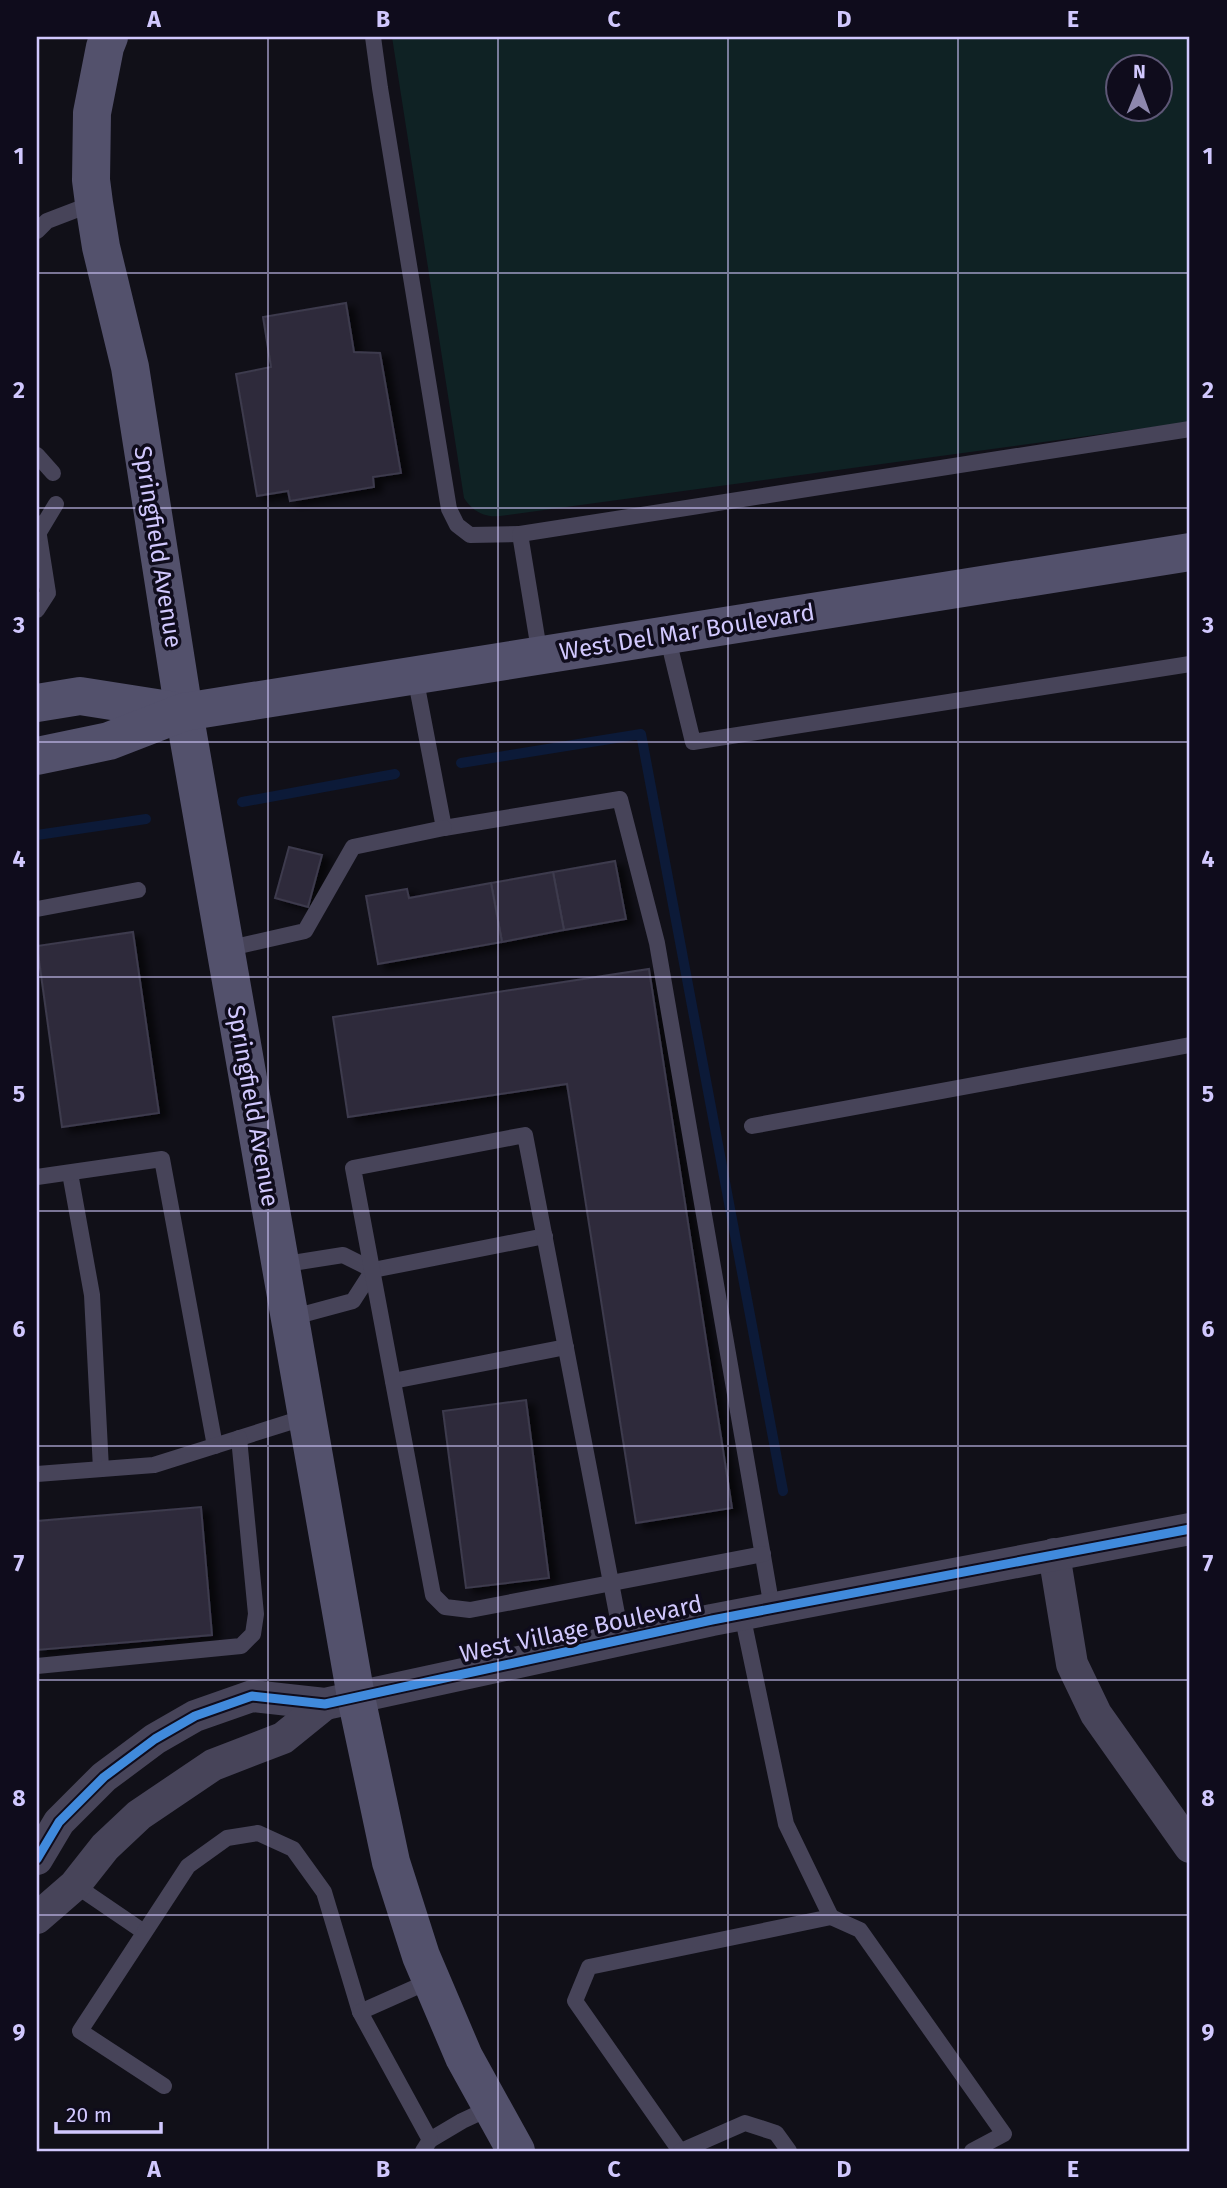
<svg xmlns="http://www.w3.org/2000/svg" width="1227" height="2188" viewBox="0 0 1227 2188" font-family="'Fira Sans',sans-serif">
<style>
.green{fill:#0f2224;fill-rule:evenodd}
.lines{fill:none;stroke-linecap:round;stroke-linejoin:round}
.stream{stroke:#0c1a38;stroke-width:10}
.building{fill:#2f2c3b;stroke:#3d3a4d;stroke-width:2;filter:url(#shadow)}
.service{stroke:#474459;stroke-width:16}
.minor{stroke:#474459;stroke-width:32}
.secondary{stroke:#53516c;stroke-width:38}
.cycleway-casing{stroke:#0f0c1c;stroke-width:13}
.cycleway{stroke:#408adc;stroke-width:9}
.grid{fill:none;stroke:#d1c8fe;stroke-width:2;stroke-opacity:0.55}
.labels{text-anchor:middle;stroke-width:7;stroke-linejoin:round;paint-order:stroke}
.street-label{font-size:24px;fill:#d1c8fe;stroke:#0f0c1c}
.neatline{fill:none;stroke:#d1c8fe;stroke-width:2.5}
.grid-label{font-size:23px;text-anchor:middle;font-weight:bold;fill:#d1c8fe}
</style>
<defs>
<filter id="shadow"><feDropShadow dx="8" dy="4.5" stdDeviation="3.5" flood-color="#0009"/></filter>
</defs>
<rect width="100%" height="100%" fill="#111018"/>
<path class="green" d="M392,37H1190V422L500,516C485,518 472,511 464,498ZM1118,66H1160V108H1118Z"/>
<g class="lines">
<g class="stream">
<polyline points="461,763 641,734 783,1491"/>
<polyline points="242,802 395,774"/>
<polyline points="37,835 146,819"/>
</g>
</g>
<g class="building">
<polygon points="346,303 354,352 380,353 401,473 373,477 374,487 290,501 288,491 257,496 236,374 271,367 263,317"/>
<polygon points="289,847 322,855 308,907 275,898"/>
<polygon points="615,861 626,919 564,930 553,872"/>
<polygon points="553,872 564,930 502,942 491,883"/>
<polygon points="491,883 502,942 378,964 366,896 407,889 409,898"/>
<polygon points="133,932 159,1113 62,1127 37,946"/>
<polygon points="649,969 732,1508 636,1523 567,1084 348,1117 333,1017"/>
<polygon points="526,1400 549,1578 466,1588 443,1411"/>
<polygon points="201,1507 212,1635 37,1650 37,1521"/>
</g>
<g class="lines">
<g class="service">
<polyline points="373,37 380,88 449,509 457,525 470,535 520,534"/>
<polyline points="37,231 47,221 94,203"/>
<polyline points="37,455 53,473"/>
<polyline points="37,523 48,593 37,610"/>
<polyline points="38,534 56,504"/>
<polyline points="667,635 693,742 1190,664"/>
<polyline points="540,656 520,534 1190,429"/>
<polyline points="415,676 444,828 620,799 657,943 772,1608"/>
<polyline points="37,909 138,890"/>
<polyline points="226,949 305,931 353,847 444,828"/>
<polyline points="752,1126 1190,1045"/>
<polyline points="70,1173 92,1295 101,1469"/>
<polyline points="37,1177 162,1159 215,1446"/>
<polyline points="280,1265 343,1255 373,1270 545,1236"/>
<polyline points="290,1318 353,1301 373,1270"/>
<polyline points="393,1381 566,1347"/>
<polyline points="37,1474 154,1465 306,1417"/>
<path d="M622,1640C590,1471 557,1303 525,1135L353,1168L433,1595L445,1607L470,1610L763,1554"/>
<polyline points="37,1666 241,1646 253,1634 256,1614 239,1438"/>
<polyline points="75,1885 144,1932"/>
<polyline points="831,1917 860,1930 1004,2134 972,2151"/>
<polyline points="164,2086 80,2031 188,1866 227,1838 258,1833 293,1849 324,1892 360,2012"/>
<polyline points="430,2140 462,2121 492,2107"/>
<polyline points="423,2151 430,2140 360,2012 432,1980"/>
<polyline points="680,2151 575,2001 589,1967 831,1917 786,1824 742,1614"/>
<polyline points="681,2151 745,2123 776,2133 789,2151"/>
</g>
<g class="minor">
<polyline points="1054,1554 1072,1664 1096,1714 1190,1847"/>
<polyline points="37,1859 59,1822 104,1777 155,1739 195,1716 252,1696 325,1704 712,1620 1190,1529"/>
<polyline points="37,1918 75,1885 105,1847 139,1815 213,1765 283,1738 325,1704"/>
</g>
<g class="secondary">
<polyline points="109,37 105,47 92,113 91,180 94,203 101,247 130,367 184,712 356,1697 391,1862 421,1956 464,2057 516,2151"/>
<polyline points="37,703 80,696 182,712"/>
<polyline points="37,756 109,741 184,712 1190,552"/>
</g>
<g class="cycleway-casing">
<polyline id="cycleway" points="37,1859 59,1822 104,1777 155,1739 195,1716 252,1696 325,1704 712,1620 1190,1529"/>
</g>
<use href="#cycleway" class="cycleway"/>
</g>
<path class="grid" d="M268,37V2151M498,37V2151M728,37V2151M958,37V2151M37,273H1190M37,508H1190M37,742H1190M37,977H1190M37,1211H1190M37,1446H1190M37,1680H1190M37,1915H1190"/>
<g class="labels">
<g class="street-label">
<text transform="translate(158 547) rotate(81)" y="8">Springfield Avenue</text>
<text transform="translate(687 632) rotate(-9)" y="8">West Del Mar Boulevard</text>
<text transform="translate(253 1106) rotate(80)" y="8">Springfield Avenue</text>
<text transform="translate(581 1629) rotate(-12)" y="8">West Village Boulevard</text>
</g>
</g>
<rect width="1227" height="2188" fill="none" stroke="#0f0c1c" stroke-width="77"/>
<g transform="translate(1139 88) rotate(1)"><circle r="33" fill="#0f0c1c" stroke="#5d5776" stroke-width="2"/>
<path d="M0-5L12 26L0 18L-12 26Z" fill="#8e88ae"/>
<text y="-10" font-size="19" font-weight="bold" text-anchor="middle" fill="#d1c8fe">N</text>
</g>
<path d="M56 2122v10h105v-10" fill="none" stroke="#d1c8fe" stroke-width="3.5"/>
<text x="66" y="2122" font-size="21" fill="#d1c8fe" stroke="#0f0c1c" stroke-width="5" paint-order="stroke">20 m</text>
<rect x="38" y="38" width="1150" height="2112" class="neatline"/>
<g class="grid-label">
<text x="154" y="27">A</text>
<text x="383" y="27">B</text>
<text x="614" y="27">C</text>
<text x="844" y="27">D</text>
<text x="1073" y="27">E</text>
<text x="19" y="164">1</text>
<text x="1208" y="164">1</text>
<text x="19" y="398">2</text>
<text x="1208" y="398">2</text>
<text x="19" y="633">3</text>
<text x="1208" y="633">3</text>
<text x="19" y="867">4</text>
<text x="1208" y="867">4</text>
<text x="19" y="1102">5</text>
<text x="1208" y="1102">5</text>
<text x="19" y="1337">6</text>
<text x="1208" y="1337">6</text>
<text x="19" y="1571">7</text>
<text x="1208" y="1571">7</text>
<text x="19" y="1806">8</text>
<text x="1208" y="1806">8</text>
<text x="19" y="2040">9</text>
<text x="1208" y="2040">9</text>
<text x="154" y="2177">A</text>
<text x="383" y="2177">B</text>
<text x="614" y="2177">C</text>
<text x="844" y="2177">D</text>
<text x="1073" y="2177">E</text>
</g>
</svg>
